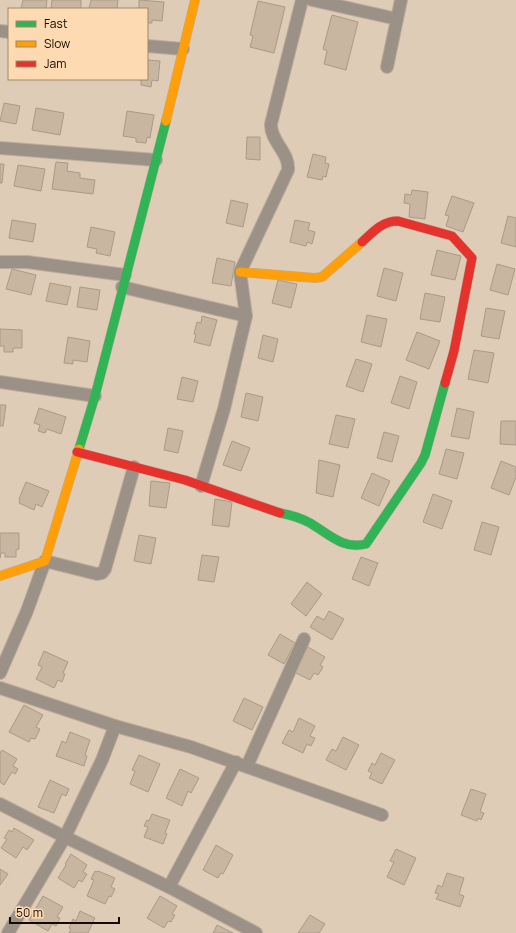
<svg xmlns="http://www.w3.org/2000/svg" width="516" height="933" viewBox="0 0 516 933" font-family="Manrope,sans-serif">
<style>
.building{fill:#c8b6a1;stroke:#a99a88}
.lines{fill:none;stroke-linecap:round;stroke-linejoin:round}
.street-casing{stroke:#bbac9c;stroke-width:14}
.fast-casing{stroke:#bbac9c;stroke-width:10}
.slow-casing{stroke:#bbac9c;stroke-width:10}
.jam-casing{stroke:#bbac9c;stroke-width:10}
.street{stroke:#9c9186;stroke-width:12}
.fast{stroke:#30b455;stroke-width:9}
.slow{stroke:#ff9f0a;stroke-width:9}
.jam{stroke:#e5322d;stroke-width:9}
</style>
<rect width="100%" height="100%" fill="#dfccb6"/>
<g class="building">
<polygon points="23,0 47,0 46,9 21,9"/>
<polygon points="52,0 81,0 81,9 51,9"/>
<polygon points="91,0 118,0 117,9 89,9"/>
<polygon points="139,0 164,2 162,21 152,20 152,23 147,23 147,9 139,9"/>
<polygon points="258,1 285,7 274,53 250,47 253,36 250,35"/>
<polygon points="332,15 358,22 346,70 324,64 327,51 323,49"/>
<polygon points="147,60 160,61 158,81 152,80 151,87 141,85 141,80 133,79 147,79"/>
<polygon points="4,103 20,106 16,124 0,121"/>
<polygon points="36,108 64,113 60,135 32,130"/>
<polygon points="127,111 154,115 150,138 147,137 146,143 136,142 136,138 123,136"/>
<polygon points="247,137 260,137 260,160 246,159"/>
<polygon points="313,154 326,157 325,163 329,164 326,177 323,176 322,180 307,177"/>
<polygon points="56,162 68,163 67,171 80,173 80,178 95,180 93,194 52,189"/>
<polygon points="0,164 4,164 2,183 0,183"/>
<polygon points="18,165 45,169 41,191 14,186"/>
<polygon points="412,190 428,192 425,219 409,217 410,204 404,203 405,194 411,195"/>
<polygon points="452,196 474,203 463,232 446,226 449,216 445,215"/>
<polygon points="231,200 248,204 243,227 226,223"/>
<polygon points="508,216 516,218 516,247 501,243"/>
<polygon points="12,220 36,224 33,242 9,238"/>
<polygon points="295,220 310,223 308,230 315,232 312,244 307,242 306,246 290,242"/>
<polygon points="91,227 115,232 110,256 96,253 97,249 87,247"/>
<polygon points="437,250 461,256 455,280 431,275"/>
<polygon points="217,258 235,262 231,286 212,283"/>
<polygon points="497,264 515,269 508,295 490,290"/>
<polygon points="384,268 403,273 396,301 377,296"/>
<polygon points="12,269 36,275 31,295 6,289"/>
<polygon points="278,280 297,284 291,308 272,303"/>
<polygon points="50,283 71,287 67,305 46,301"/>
<polygon points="80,287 100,290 97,310 77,307"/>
<polygon points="425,293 445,297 440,322 420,319"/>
<polygon points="486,308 505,311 499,339 481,336"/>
<polygon points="367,315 387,319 381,347 361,342"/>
<polygon points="202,316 217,320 210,346 194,342 196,335 194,334 197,322 201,323"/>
<polygon points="0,329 22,330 22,348 13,348 13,352 4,352 4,346 0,346"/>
<polygon points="417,332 440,341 429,369 406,360"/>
<polygon points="263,335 278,339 273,362 258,358"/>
<polygon points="68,337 90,341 87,362 73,360 73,364 64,363"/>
<polygon points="474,350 494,353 488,383 468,379"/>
<polygon points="356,359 372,364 363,392 346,386"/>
<polygon points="400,376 417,382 409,409 391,403"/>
<polygon points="182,377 198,381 193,402 177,399"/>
<polygon points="246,393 263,397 258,421 241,417"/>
<polygon points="0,405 6,405 3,426 0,426"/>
<polygon points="39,408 66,417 61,434 47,429 45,433 38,431 40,425 34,423"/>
<polygon points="457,408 474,412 469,439 451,436"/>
<polygon points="336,415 355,419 348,448 329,444"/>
<polygon points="501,421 516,421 516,445 500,444"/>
<polygon points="168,428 183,431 178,453 164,450"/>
<polygon points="384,432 399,436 392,462 377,458"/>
<polygon points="232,441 250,448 241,471 223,465"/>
<polygon points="446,449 464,453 457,479 439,474"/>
<polygon points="319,460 340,465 333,497 316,493"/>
<polygon points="501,461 516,467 516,477 509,495 491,488"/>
<polygon points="372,473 390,481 379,506 361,498"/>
<polygon points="151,481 170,483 166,508 149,506"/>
<polygon points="26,482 49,491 42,507 36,504 34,510 19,503 20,500 19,499"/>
<polygon points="433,494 452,501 442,529 423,522"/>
<polygon points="215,499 232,502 229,527 212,525"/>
<polygon points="482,522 499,527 491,555 474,550"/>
<polygon points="0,533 19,533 19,549 16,550 16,557 5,557 5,553 1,553 0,558"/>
<polygon points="139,535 156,538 151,564 134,561"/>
<polygon points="202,555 219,557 214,582 198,580"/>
<polygon points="361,557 378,563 369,586 352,579"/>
<polygon points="307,582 322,594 306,616 291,604"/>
<polygon points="329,611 344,619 332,640 310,627 317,616 324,620"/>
<polygon points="280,634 295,643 284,664 268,655"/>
<polygon points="308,647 325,657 320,665 323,667 318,675 314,673 310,680 294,672"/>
<polygon points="44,651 68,662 63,673 65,674 62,682 58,680 54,688 36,679 42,667 38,665"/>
<polygon points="244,698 263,707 252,730 233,721"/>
<polygon points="24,705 43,715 36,727 40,729 35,739 31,738 29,742 9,732"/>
<polygon points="299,718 315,726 310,736 315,738 311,746 307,744 303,753 282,743 289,730 293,732"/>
<polygon points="70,732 90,740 85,755 87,756 84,766 56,756 62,741 66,743"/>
<polygon points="343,737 359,745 346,770 326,760 332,749 336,751"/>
<polygon points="2,750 17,759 13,766 18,769 15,774 12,772 4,785 0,782 0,753"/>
<polygon points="381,753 395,760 382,784 369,778 372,773 368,771 372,763 375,765"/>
<polygon points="139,755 160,764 148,792 130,784 135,771 132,770"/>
<polygon points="180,769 199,778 191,793 188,791 182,806 166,798"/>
<polygon points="50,780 69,789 66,796 62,794 54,813 38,807"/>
<polygon points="471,789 486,794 480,812 484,813 481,820 478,818 477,821 461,815"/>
<polygon points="152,814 170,820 165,833 167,834 163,844 144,837 148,827 144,826 147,820 149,821"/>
<polygon points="14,828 34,840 27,850 23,847 16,858 1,848 7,839 4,838 9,830 12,832"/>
<polygon points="216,845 233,855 223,874 221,873 218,878 203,870"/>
<polygon points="396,849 416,858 404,885 387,877 394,862 390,861"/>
<polygon points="71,854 87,865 83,872 87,874 82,882 79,880 74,888 58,878 66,865 65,864"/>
<polygon points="0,869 8,874 0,885"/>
<polygon points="95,871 97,872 98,871 115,878 111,887 115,889 111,897 109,896 105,904 87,896 94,880 91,879"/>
<polygon points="447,873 464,878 459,894 464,896 460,907 436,899 439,894 435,893 438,885 442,887"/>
<polygon points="43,896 63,907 57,917 60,918 56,926 52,924 48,931 29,920"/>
<polygon points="160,896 177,906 172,914 175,915 171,922 168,921 164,928 147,918"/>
<polygon points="80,911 95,918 88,933 69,933 71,929 69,928 73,919 76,921"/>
<polygon points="310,915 325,924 319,933 298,933"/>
<polygon points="217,925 233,933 213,933"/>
</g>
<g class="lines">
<g class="street-casing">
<g id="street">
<polyline points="312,0 397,19"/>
<polyline points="0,31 9,32"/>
<polyline points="147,46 183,49"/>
<polyline points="387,67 401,0"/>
<polyline points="0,148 156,160"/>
<polyline points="0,262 27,262 125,275"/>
<polyline points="122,287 246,316"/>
<polyline points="0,382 95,396"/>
<path d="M201,486L224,409L246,316L240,272L288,170C290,153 270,141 271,124L302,0"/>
<polyline points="0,673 27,611 45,561 97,574 102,573 105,569 134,467"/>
<polyline points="0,688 115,726 191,747 382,815"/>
<polyline points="247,766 304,639"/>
<polyline points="0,804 65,837 169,887 256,933"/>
<polyline points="169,887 236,762"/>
<polyline points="8,933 65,837 102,760 115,726"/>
</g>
</g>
<g class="fast-casing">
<g id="fast">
<polyline points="79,449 95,396 166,121"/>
<path d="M280,513C291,515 301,518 310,523C329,534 343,550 366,544L421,463L425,455L445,383"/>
</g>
</g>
<g class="slow-casing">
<g id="slow">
<polyline points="166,121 195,0"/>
<polyline points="240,272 315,278 322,277 362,242"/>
<polyline points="0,576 45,561 79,449"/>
</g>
</g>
<g class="jam-casing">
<g id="jam">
<path d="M362,242C373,232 382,221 398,221L452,236L472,258L454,351L445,383"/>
<polyline points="77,452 185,480 280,513"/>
</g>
</g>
<use href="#street" class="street"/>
<use href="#fast" class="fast"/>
<use href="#slow" class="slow"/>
<use href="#jam" class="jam"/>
</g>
<rect x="8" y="8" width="140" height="72" fill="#fddab1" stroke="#a0876a"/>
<rect x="16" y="21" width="20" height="6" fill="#30b455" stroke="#a0876a"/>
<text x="44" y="28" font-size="12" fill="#150a00">Fast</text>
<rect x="16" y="41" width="20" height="6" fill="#ff9f0a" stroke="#a0876a"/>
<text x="44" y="48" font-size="12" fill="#150a00">Slow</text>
<rect x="16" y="61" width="20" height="6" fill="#e5322d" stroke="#a0876a"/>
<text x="44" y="68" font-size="12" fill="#150a00">Jam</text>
<path d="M10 917v6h109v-6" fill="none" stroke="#150a00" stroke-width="2"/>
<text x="16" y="917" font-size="12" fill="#150a00" stroke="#fddab1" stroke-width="3" paint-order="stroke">50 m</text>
</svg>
